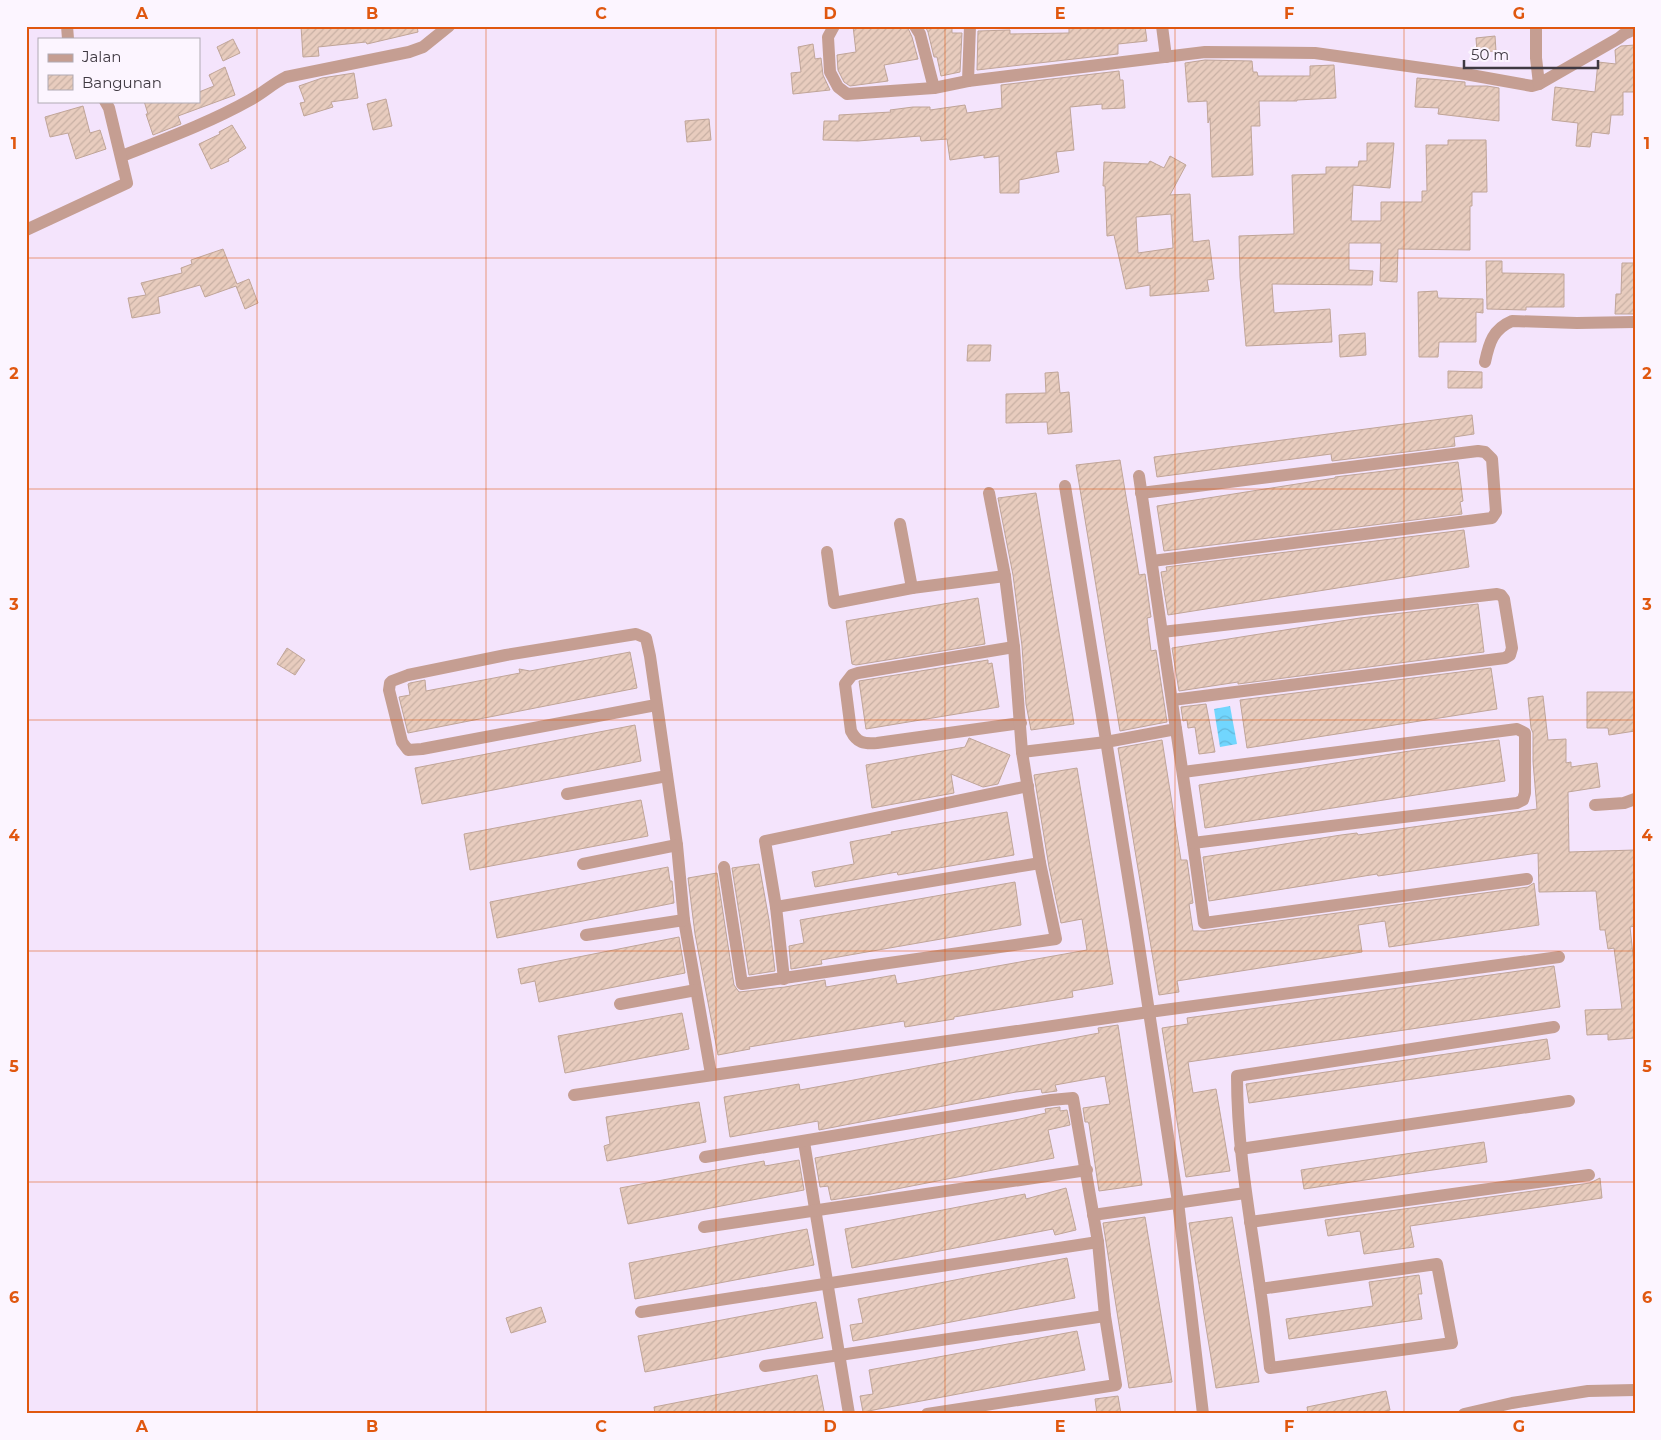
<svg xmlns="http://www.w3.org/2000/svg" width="1661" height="1440" viewBox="0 0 1661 1440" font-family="Montserrat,sans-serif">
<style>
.water{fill:url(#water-waves)}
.building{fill:url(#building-hatch);stroke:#c0a598;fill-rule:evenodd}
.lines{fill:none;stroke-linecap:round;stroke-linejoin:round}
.minor{stroke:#c59e92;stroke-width:12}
.grid{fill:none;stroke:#e0570f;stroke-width:1;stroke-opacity:0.55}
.neatline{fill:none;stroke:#e0570f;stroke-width:2}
.grid-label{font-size:16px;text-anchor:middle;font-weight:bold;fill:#e0570f}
</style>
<defs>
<pattern id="water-waves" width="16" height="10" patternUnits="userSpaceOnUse" patternTransform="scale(1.25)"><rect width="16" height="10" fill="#71d6fe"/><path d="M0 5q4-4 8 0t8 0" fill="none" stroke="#63b8db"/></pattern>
<pattern id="building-hatch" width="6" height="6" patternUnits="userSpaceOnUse" patternTransform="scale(1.25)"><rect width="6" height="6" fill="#e8ccbe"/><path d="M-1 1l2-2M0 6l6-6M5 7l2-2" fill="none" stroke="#c8b0a4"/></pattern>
</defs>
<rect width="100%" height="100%" fill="#f4e4fc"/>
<polygon class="water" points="1230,706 1237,744 1220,747 1214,709"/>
<g class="building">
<polygon points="301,26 417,26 418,32 367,44 366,42 318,47 319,56 303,57"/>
<polygon points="853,26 907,26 912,37 918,59 884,65 888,81 850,86 844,82 838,70 837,55 856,52"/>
<polygon points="925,26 952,26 952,33 962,33 960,72 941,76 937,57 934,57 928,32"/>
<polygon points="1069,26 1145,26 1147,41 1118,44 1118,54 977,70 978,31 1010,30 1010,34 1069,33"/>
<polygon points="1495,36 1496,51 1477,52 1476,38"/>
<polygon points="233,39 240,53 223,61 217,47"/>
<polygon points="813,44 815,59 821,58 823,75 830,90 793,94 791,73 801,72 798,47"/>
<polygon points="1635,45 1635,92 1623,92 1623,115 1611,115 1609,134 1592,132 1590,147 1576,146 1578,123 1552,120 1555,87 1595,92 1598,62 1616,64 1615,50 1621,46"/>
<polygon points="1205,60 1252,61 1253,72 1257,72 1258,76 1310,76 1310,66 1334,65 1336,98 1297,100 1297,101 1259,101 1260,126 1251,126 1253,175 1212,177 1210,118 1208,123 1207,101 1188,102 1185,63"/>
<polygon points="225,67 235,95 178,116 181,124 153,135 146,114 148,114 144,101 199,101 199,92 214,86 209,75"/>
<polygon points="1119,71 1120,80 1123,80 1125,108 1102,109 1102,104 1070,107 1074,150 1056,152 1059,172 1019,180 1019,193 1000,193 999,156 984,158 984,155 950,160 947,139 921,141 920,136 858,141 823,140 824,121 839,121 839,115 891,112 890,110 913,107 930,107 930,110 965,105 967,113 1002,108 1001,85"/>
<polygon points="354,73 358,98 331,102 333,107 304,116 300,103 305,102 299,86 322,78"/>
<polygon points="1417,78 1465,82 1465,86 1487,86 1499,88 1499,121 1438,114 1439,108 1415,107"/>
<polygon points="386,99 392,126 373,130 367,104"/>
<polygon points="83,106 90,133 100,130 106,149 76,159 68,133 50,137 45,117"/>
<polygon points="709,119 711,140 687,142 685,121"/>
<polygon points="232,125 246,148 228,159 229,161 211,169 199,144 220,134 219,132"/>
<polygon points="1448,140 1486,140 1487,192 1472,192 1472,206 1470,206 1470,250 1398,249 1397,282 1380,281 1381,243 1349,243 1349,270 1373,271 1372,285 1272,284 1274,313 1330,309 1332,342 1246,346 1240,277 1239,236 1294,234 1292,175 1326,174 1326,167 1358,167 1359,161 1367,161 1367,143 1394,143 1390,188 1353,185 1351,221 1381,221 1381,202 1422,202 1422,191 1427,191 1426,145 1448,145"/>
<path d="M1170,156L1186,165L1170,195L1190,194L1193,242L1209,240L1214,279L1207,280L1209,291L1150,296V285L1126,289L1114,235L1107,236L1105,186H1103L1104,162L1148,164L1150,161L1164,168ZM1171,214L1173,248L1138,253L1136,217Z"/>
<polygon points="223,249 237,284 249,279 258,303 245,309 236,286 205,297 200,285 158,297 160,313 132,318 128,298 146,295 141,283 182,273 181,268 192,264 191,260"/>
<polygon points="1486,261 1502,261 1502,273 1564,274 1564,307 1526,307 1526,310 1487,309"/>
<polygon points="1622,263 1635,263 1635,314 1615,314 1616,294 1621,294"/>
<polygon points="1437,291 1438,298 1483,299 1483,313 1476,312 1476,342 1439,342 1438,357 1419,357 1418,292"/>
<polygon points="1365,333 1366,355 1340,357 1339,335"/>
<polygon points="968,345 991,345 990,361 967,361"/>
<polygon points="1448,371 1482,372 1482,388 1448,388"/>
<polygon points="1058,372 1060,393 1069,392 1072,432 1048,434 1047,422 1006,423 1006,394 1046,393 1045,373"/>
<polygon points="1472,415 1474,434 1454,437 1455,446 1332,461 1331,454 1157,477 1154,457"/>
<polygon points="1120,460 1139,575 1145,574 1151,617 1147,618 1151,651 1156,650 1167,722 1120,731 1076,465"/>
<polygon points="1458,462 1463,501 1460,502 1462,514 1164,551 1157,506 1335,478 1335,477"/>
<polygon points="1036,493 1074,724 1031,730 1026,704 1022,646 1013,575 998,498"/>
<polygon points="1464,530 1469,567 1168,615 1161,572 1167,571 1166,567"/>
<polygon points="978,598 985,644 856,665 852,664 846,621"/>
<polygon points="1478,604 1484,652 1238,684 1238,682 1179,691 1172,648 1360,618"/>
<polygon points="287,648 305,660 295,675 277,664"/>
<polygon points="630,652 637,688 408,733 399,697 410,695 408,684 410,683 425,680 426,691 520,673 519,669 530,671"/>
<polygon points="988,660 988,664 992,663 999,707 866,729 859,681"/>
<polygon points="1491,668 1497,709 1247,748 1240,700"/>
<polygon points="1587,692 1635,692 1635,731 1609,735 1608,728 1587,728"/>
<polygon points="1543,696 1548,740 1566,739 1566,763 1571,762 1571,767 1597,763 1600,787 1568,792 1569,852 1635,850 1635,926 1630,927 1635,973 1635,1038 1608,1040 1608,1034 1587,1035 1585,1010 1622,1009 1614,948 1608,949 1605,930 1600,930 1596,891 1539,892 1538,853 1378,876 1377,874 1209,901 1203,857 1341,835 1357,833 1358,835 1537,809 1533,762 1533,733 1531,728 1528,698"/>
<polygon points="1206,704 1215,752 1199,754 1195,727 1188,728 1187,720 1183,721 1181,707"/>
<polygon points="635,725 641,761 422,804 415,768"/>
<polygon points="969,738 1010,755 998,784 983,787 951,774 954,793 872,808 866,765 965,747"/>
<polygon points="1162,740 1181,860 1187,860 1193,903 1189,904 1193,931 1205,931 1528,887 1534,883 1539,925 1389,947 1385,921 1358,925 1362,952 1177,981 1179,992 1159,995 1118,748"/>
<polygon points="1499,740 1505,781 1205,828 1199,785 1416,750"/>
<polygon points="1077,768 1113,984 1072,991 1073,997 954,1017 954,1019 905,1027 904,1021 749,1047 750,1049 718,1055 695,934 688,878 717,873 734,985 739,992 785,987 825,980 826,987 895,975 897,984 1087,950 1082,919 1061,923 1049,867 1034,775"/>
<polygon points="641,800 648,836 470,870 464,834"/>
<polygon points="1007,812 1014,855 898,875 897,872 815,887 812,872 854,864 850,842 892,834 891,832"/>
<polygon points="759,864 769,920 775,971 749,975 732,868"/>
<polygon points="668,867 670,881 672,881 674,903 497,938 490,902"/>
<polygon points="1015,882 1021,925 821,960 822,964 791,969 789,946 804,943 800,920"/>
<polygon points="679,937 685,973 539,1002 535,981 521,984 518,969"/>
<polygon points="1554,966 1560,1007 1188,1062 1193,1093 1216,1089 1230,1171 1186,1177 1162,1028 1188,1024 1187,1018"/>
<polygon points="682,1013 689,1049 565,1073 558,1036"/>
<polygon points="1118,1025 1142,1185 1099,1191 1089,1124 1088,1122 1085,1122 1083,1108 1110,1104 1105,1076 1055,1085 1057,1091 1042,1093 1041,1089 1016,1092 819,1130 818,1121 730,1137 724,1097 799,1084 800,1090 838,1083 1099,1033 1098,1028"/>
<polygon points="1547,1039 1550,1059 1249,1103 1246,1084"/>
<polygon points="699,1102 706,1142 607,1161 604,1146 610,1144 606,1117"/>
<polygon points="1060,1107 1060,1111 1067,1110 1070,1125 1048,1130 1054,1158 871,1194 831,1200 828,1186 820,1187 815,1158 1020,1119 1046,1113 1045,1109"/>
<polygon points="1484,1142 1487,1162 1304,1189 1301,1170"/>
<polygon points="799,1160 804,1190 628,1224 620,1188 764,1161 765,1166"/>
<polygon points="1600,1178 1602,1198 1410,1226 1414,1247 1364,1254 1360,1231 1328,1236 1325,1220 1590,1183"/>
<polygon points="1066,1188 1076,1230 1055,1235 1053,1229 852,1268 845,1229 1025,1194 1026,1199"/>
<polygon points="1145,1217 1172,1382 1129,1388 1103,1223"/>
<polygon points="1232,1217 1259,1382 1216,1388 1189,1223"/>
<polygon points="807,1229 814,1265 635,1299 629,1263"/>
<polygon points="1067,1258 1075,1298 853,1341 850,1325 863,1323 858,1299"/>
<polygon points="1419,1275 1422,1294 1418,1294 1422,1319 1289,1339 1286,1319 1373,1306 1369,1282"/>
<polygon points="816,1302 823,1338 645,1372 638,1336"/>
<polygon points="541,1307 546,1322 511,1333 506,1318"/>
<polygon points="1077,1331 1085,1370 863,1412 860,1396 873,1394 869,1370"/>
<polygon points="817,1375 824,1411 811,1414 655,1414 654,1407"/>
<polygon points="1386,1391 1390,1410 1374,1414 1308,1414 1307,1407"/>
<polygon points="1118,1396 1121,1414 1097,1414 1095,1399"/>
</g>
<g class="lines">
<g class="minor">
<polyline points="67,26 68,39"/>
<polyline points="834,26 828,37 830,72 838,87 847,94 934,88 968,81 1205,52 1315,53 1465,74 1532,86 1539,84 1619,38 1624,34 1635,29"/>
<polyline points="915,26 920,34 934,88"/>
<polyline points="1162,26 1166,57"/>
<polyline points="1536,26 1536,58 1539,84"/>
<polyline points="968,81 970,26"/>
<path d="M122,156C165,139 209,123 250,100C263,93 272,84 286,77L409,52L423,47L449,26"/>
<polyline points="26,230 127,183 109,108 105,101"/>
<path d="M1485,362C1489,343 1493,329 1512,321L1577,323L1635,322"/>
<polyline points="1065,486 1135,920 1178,1202 1203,1414"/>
<polyline points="1141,493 1478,451 1485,452 1492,459 1496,512 1492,518 1152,561"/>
<polyline points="900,524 912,588"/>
<polyline points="827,552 834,603 912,588 1005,576"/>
<polyline points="1162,632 1497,594 1501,595 1504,599 1512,648 1510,655 1505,658 1172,700"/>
<path d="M1014,647L858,673L852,675L845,684L851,731C857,743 864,744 877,743L1021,723"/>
<polyline points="656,705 422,749 408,750 402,742 389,690 390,683 392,681 408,675 506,655 636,634 646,638 650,656 677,845 684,920 711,1074"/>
<polyline points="1176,729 1193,843 1204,923 1527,879"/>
<polyline points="1022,752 1106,742 1176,729 1139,476"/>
<polyline points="1183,772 1517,729 1525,733 1525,793 1523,800 1517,803 1193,843"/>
<polyline points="567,794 667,776"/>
<polyline points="1595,805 1624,803 1635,799"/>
<polyline points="583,864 677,845"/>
<polyline points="724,867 742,984 1056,939 1040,863 1022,752 1014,647 1005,576 989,493"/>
<polyline points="776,907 1040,863"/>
<polyline points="586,935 684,920"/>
<polyline points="784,979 776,907 765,841 1028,786"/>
<polyline points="620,1004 696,990"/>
<polyline points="574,1095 1149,1012 1559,957"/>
<polyline points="804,1142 849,1414"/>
<polyline points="1240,1149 1569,1101"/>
<polyline points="705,1157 1051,1100 1073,1098 1098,1242 1105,1316 1116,1385 927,1414"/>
<polyline points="1093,1215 1245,1193"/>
<polyline points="1250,1222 1589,1175"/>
<polyline points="704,1227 1087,1170"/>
<path d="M1260,1289L1437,1264L1452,1343L1270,1368C1267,1341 1264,1315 1260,1288C1250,1217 1237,1148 1237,1076L1554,1027"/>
<polyline points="641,1312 1098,1242"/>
<polyline points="765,1366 1105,1316"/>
<polyline points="1464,1414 1512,1403 1588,1391 1635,1390"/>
</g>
</g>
<path class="grid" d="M257,26V1414M486,26V1414M716,26V1414M945,26V1414M1175,26V1414M1404,26V1414M26,258H1635M26,489H1635M26,720H1635M26,951H1635M26,1182H1635"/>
<rect width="1661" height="1440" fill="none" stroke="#fcf5ff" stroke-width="55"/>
<rect x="38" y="38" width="162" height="65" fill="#fcf5ff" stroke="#b0aab3"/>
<rect x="48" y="54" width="25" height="8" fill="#c59e92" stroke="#b0aab3"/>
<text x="82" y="62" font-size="15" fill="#3f3942">Jalan</text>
<rect x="48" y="75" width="25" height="15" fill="url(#building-hatch)" stroke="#b0aab3"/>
<text x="82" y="88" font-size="15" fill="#3f3942">Bangunan</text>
<path d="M1464 60v8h134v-8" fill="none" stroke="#3f3942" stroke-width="2.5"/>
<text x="1471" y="60" font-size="15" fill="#3f3942" stroke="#fcf5ff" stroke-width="4" paint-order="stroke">50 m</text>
<rect x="28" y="28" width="1606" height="1384" class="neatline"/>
<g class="grid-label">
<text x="142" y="19">A</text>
<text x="372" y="19">B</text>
<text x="601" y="19">C</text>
<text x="830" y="19">D</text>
<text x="1060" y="19">E</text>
<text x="1289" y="19">F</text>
<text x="1519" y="19">G</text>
<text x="14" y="149">1</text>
<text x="1647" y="149">1</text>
<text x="14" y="379">2</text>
<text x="1647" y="379">2</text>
<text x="14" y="610">3</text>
<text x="1647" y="610">3</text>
<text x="14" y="841">4</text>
<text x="1647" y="841">4</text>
<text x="14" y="1072">5</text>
<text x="1647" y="1072">5</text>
<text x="14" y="1303">6</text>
<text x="1647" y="1303">6</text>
<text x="142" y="1432">A</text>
<text x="372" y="1432">B</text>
<text x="601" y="1432">C</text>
<text x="830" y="1432">D</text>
<text x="1060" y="1432">E</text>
<text x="1289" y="1432">F</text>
<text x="1519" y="1432">G</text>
</g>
</svg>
